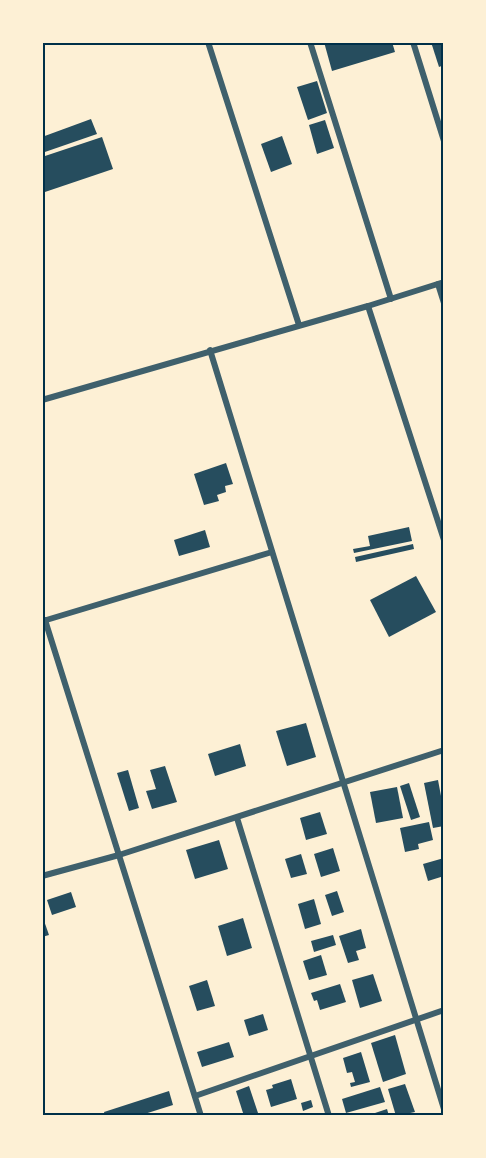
<svg xmlns="http://www.w3.org/2000/svg" width="486" height="1158" viewBox="0 0 486 1158" font-family="Manrope,sans-serif">
<style>
.building{fill:#264d5e}
.lines{fill:none;stroke-linecap:round;stroke-linejoin:round}
.minor{stroke:#3f606c;stroke-width:6}
.neatline{fill:none;stroke:#003049;stroke-width:2}
</style>
<rect width="100%" height="100%" fill="#fdf0d5"/>
<g class="building">
<polygon points="324,42 392,42 395,52 332,71"/>
<polygon points="431,42 444,42 444,65 439,67"/>
<polygon points="317,81 327,113 308,120 297,87"/>
<polygon points="91,119 97,134 42,153 42,137"/>
<polygon points="325,120 334,148 317,154 309,125"/>
<polygon points="282,136 292,164 271,172 261,144"/>
<polygon points="102,137 113,169 42,193 42,157"/>
<polygon points="226,463 233,484 225,486 226,492 217,495 219,501 204,505 194,474"/>
<polygon points="409,527 412,541 354,553 353,549 370,546 368,536"/>
<polygon points="205,530 210,547 179,556 174,540"/>
<polygon points="413,544 414,549 356,562 355,557"/>
<polygon points="416,576 436,612 389,637 370,600"/>
<polygon points="306,723 316,757 287,766 276,731"/>
<polygon points="240,744 246,766 215,776 208,754"/>
<polygon points="165,766 177,802 152,809 146,791 156,789 150,770"/>
<polygon points="128,770 139,808 129,811 117,773"/>
<polygon points="438,780 444,812 444,826 433,828 424,783"/>
<polygon points="409,783 420,817 411,820 400,786"/>
<polygon points="397,787 403,818 376,823 370,792"/>
<polygon points="320,812 327,834 306,840 300,818"/>
<polygon points="429,822 433,840 418,844 419,849 405,852 400,828"/>
<polygon points="219,840 228,869 195,879 186,850"/>
<polygon points="333,848 340,871 321,877 314,854"/>
<polygon points="301,854 307,874 291,878 285,859"/>
<polygon points="444,858 444,876 428,881 423,864"/>
<polygon points="337,891 344,912 332,916 325,895"/>
<polygon points="71,892 76,907 52,915 47,900"/>
<polygon points="314,899 321,924 305,929 298,904"/>
<polygon points="42,915 49,935 42,937"/>
<polygon points="243,918 252,948 227,956 218,926"/>
<polygon points="361,929 366,948 356,951 359,960 348,963 339,936"/>
<polygon points="333,935 336,945 314,952 311,941"/>
<polygon points="321,955 327,975 309,980 303,961"/>
<polygon points="373,974 382,1001 360,1008 352,980"/>
<polygon points="207,980 215,1006 197,1011 189,986"/>
<polygon points="340,984 346,1002 320,1010 317,1000 314,1001 311,993"/>
<polygon points="263,1014 268,1030 249,1036 244,1020"/>
<polygon points="395,1035 406,1074 383,1082 371,1043"/>
<polygon points="229,1042 234,1057 202,1067 197,1052"/>
<polygon points="361,1052 370,1082 351,1087 350,1083 355,1082 352,1072 347,1073 343,1058"/>
<polygon points="291,1079 297,1099 271,1107 266,1090 273,1088 272,1085"/>
<polygon points="405,1084 415,1112 396,1116 388,1089"/>
<polygon points="249,1086 259,1116 244,1116 236,1091"/>
<polygon points="380,1087 385,1102 346,1113 342,1099"/>
<polygon points="169,1091 173,1105 138,1116 105,1116 104,1112"/>
<polygon points="311,1100 313,1107 303,1111 301,1103"/>
<polygon points="387,1109 389,1116 366,1116"/>
</g>
<g class="lines">
<g class="minor">
<polyline points="208,42 299,325"/>
<polyline points="310,42 391,299"/>
<polyline points="413,42 444,141"/>
<polyline points="438,284 444,303"/>
<polyline points="368,306 444,540"/>
<polyline points="210,350 444,1109"/>
<polyline points="42,400 368,306 444,282"/>
<polyline points="45,620 201,1116"/>
<polyline points="43,621 272,552"/>
<polyline points="237,818 329,1116"/>
<polyline points="42,876 119,855 444,750"/>
<polyline points="195,1096 444,1010"/>
</g>
</g>
<rect width="486" height="1158" fill="none" stroke="#fdf0d5" stroke-width="87"/>
<rect x="44" y="44" width="398" height="1070" class="neatline"/>
</svg>
